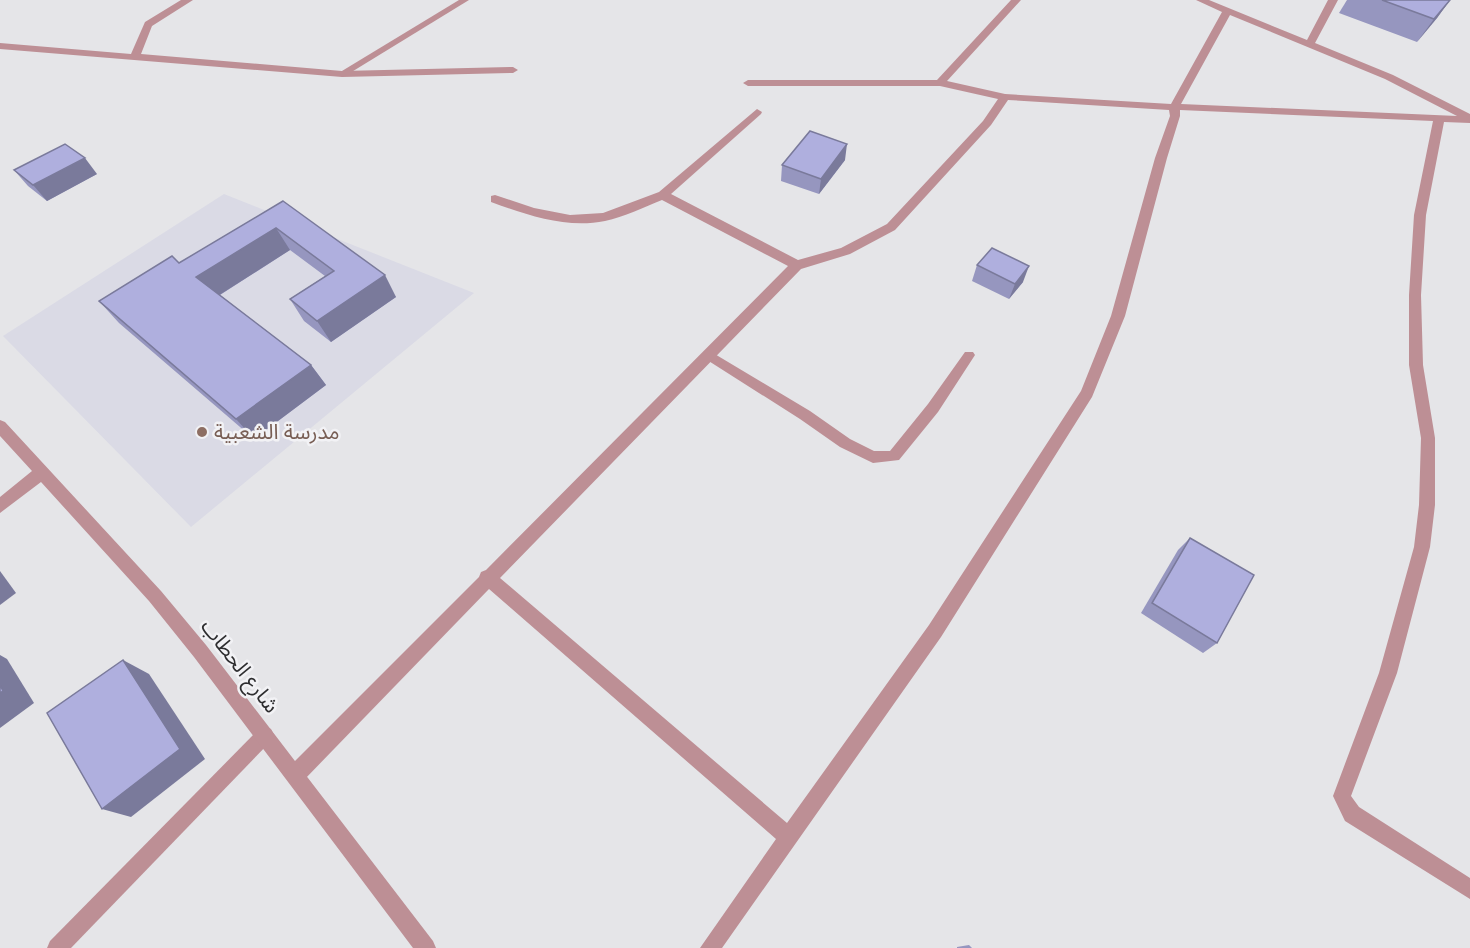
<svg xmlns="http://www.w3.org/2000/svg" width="1470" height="948" viewBox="0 0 1470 948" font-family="Figtree,'Noto Sans Arabic',sans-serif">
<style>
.built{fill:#dadae5}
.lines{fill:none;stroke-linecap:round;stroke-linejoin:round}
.service{fill:#bd8f95;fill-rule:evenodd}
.minor{fill:#bd8f95;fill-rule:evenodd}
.tertiary{fill:#bd8f95;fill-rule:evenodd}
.wall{fill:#9696bf}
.shaded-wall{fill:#7a7a9b}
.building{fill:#afafde;stroke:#7a7a9b;stroke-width:1.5}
.education-dot{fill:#8d6e63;stroke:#f2f2f5;stroke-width:2}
.labels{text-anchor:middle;stroke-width:5;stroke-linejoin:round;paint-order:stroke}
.education-label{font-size:21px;fill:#785e54;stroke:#f2f2f5;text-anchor:start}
.street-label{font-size:21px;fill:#2e2e30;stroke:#f2f2f5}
</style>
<rect width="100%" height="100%" fill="#e5e5e8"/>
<polygon class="built" points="224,194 474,293 191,527 3,336"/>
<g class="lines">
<g class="service">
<polygon points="459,0 469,0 345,76 337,74"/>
<polygon points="708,350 810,411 850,439 874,451 890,451 928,404 965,352 973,352 975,355 938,412 899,460 873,463 840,447 800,419 704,358 702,355 704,352"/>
</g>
<g class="minor">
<polygon points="181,0 193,0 152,26 141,54 342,71 513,67 518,70 513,73 342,77 0,49 0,43 131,54 145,22"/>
<path d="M1011,0H1021L947,81L1005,94L1171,104L1222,12L1196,0H1209L1307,40L1328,0H1338L1315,43L1393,75L1470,114V123L1444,122L1426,215L1421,295L1423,365L1435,438V505L1430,547L1397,673L1351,796L1359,807L1470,878V899L1345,821L1333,796L1379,673L1414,547L1419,505L1421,438L1409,365V295L1414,215L1433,121L1180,110V116L1167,158L1125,316L1092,397L941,637L722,948H700L776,839L489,589L303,781L296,783L289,781L287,774L289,767L479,577L481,572L486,570L788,266L662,200C644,207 624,217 605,221C566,229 527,215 491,202V196L495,195L534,208L570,215L603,213L659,192L757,109L762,112L761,114L671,194L798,260L841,248L887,224L983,121L998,99L940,86H748L743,83L748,80H937ZM1230,15L1385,79L1457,116L1181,104ZM1008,100L1169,110L1170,116L1155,158L1111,316L1081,391L929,625L787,823L500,578L801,269L850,254L895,230L991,125Z"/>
<polygon points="265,726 271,729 274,735 271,741 71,948 47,948 50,941 259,729"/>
</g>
<polygon class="tertiary" points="0,420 5,422 161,591 206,645 433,941 436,948 413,948 194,657 149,601 41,482 0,513 0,497 32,471 0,436"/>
</g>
<g class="wall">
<polygon points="1347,0 1450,0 1437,18 1417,42 1339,13"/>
<polygon points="845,160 819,194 781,181 782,165"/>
<polygon points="14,170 97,174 47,201 28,186"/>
<polygon points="283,201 396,297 331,342 304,321 290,299 325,276 290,250 220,295 311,365 326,385 254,439 119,323 99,301 179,263"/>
<polygon points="977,265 1023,282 1009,299 972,281"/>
<polygon points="1190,538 1217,643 1203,653 1141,613 1178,550"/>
<polygon points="969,945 972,948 957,948 957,947"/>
</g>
<g class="shaded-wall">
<polygon points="1450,0 1437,18 1417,42 1434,19"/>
<polygon points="847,144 845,160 819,194 821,179"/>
<polygon points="85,158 97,174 47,201 33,185"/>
<polygon points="276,228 290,250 213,299 196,277"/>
<polygon points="1029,266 1023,282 1009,299 1015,284"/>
<polygon points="385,275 396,297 331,342 317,321"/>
<polygon points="311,365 326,385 254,439 236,419"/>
<polygon points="0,571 16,593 0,605"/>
<polygon points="0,655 7,659 34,703 0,728"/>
<polygon points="123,660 149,674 205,759 131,817 102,809"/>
</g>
<g class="building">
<polygon points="1382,0 1450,0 1434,19"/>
<polygon points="810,131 847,144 821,179 782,165"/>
<polygon points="65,144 85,158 33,185 14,170"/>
<polygon points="283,201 385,275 317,321 290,299 334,271 276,228 196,277 311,365 236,419 99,301 172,256 179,263"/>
<polygon points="992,248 1029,266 1015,284 977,265"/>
<polygon points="1190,538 1254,575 1217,643 1152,603"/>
<polygon points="123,660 180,749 102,809 47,713"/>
<polygon points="0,685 3,691 0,693"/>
</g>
<circle class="education-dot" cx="202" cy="432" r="6"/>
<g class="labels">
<g class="education-label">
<text x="214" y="439">مدرسة الشعبية</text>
</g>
<g class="street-label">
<text transform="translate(240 666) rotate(52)" y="7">شارع الحطاب</text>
</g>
</g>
</svg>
